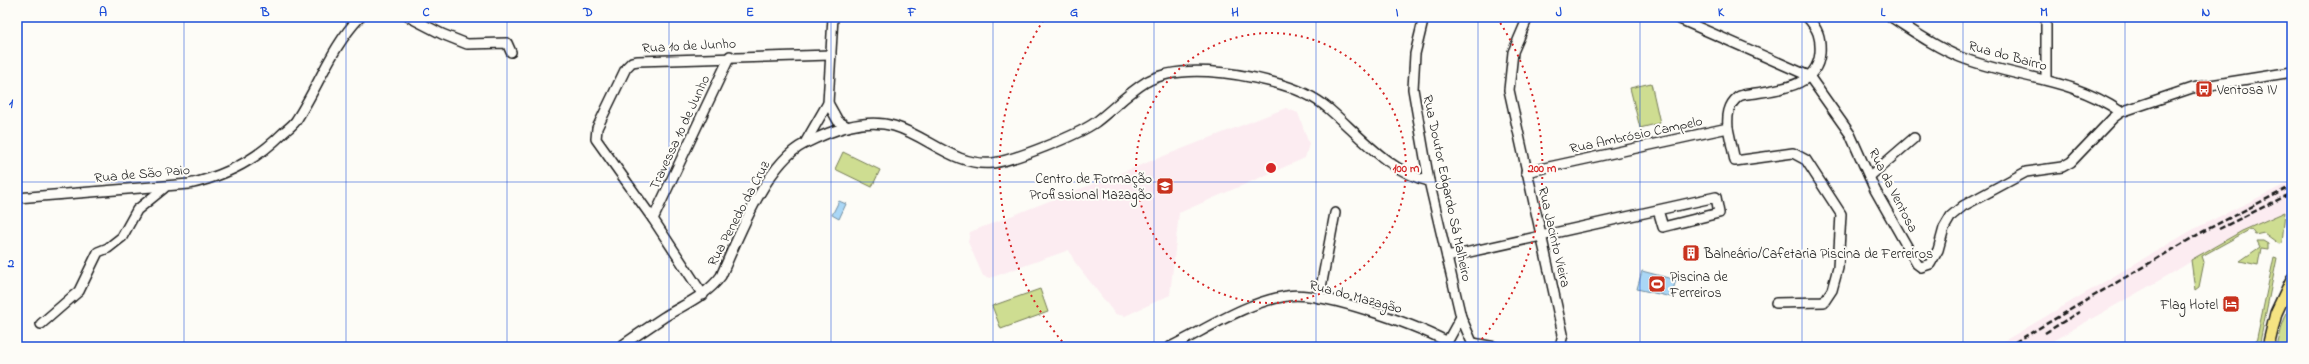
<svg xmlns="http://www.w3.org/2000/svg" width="2309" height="364" viewBox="0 0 2309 364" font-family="'Indie Flower',sans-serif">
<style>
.built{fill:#fcecf1}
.green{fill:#cedd91;stroke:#757c56}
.water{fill:#aad7f6;stroke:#718c9f}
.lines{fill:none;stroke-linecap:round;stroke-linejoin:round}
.minor-casing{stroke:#1c1c1c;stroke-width:12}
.major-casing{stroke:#1c1c1c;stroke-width:14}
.minor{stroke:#fdfcf7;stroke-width:9}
.major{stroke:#f5e382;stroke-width:11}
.rail{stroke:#1c1c1c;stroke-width:2.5;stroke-dasharray:6 3;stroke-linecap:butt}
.grid{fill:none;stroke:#1d4ed8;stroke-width:1;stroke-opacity:0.55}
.ring{fill:none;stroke:#d62828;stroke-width:2;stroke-dasharray:2 4}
.labels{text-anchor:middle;stroke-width:4;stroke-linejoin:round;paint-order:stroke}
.street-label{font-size:14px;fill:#1c1c1c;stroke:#fdfcf7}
.poi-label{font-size:14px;fill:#1c1c1c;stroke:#fdfcf7;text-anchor:start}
.centre{fill:#d62828;stroke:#fdfcf7;stroke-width:2}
.ring-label{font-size:12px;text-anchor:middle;font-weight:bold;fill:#d62828;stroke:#fdfcf7;stroke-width:4;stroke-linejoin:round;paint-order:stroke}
.neatline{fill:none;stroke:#1d4ed8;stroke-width:1.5}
.grid-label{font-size:13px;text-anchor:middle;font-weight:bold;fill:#1d4ed8}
</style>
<rect width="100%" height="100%" fill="#fdfcf7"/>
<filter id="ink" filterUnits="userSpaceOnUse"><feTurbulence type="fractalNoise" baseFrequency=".025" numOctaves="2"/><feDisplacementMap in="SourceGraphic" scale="8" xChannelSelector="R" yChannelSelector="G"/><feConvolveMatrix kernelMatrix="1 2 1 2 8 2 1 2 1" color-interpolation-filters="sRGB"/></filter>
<g filter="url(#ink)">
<g class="built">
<polygon points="1286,108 1298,113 1309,144 1305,158 1179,213 1170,295 1125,316 1115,314 1074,261 1069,250 990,278 983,276 968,242 970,232"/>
<polygon points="2292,181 2292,210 2278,215 2224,241 2174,272 2042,347 1994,347 2192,230"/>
</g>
<g class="green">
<polygon points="1651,83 1660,123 1640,128 1630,88"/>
<polygon points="843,152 880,170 872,187 835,169"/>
<polygon points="2285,212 2282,243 2279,244 2264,233 2255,235 2251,229 2202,256 2204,262 2199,287 2195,290 2191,260 2242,231"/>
<polygon points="2257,241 2263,241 2268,244 2268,249 2261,248 2258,265 2240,261 2260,247"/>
<polygon points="2274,257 2277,258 2259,347 2255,347"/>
<polygon points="1040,289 1048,312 1001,329 992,306"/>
<polygon points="2292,298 2292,336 2289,347 2277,347 2282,326"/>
</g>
<g class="water">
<polygon points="839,201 846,204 839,219 832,215"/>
<polygon points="1642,271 1676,280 1671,297 1637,289"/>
</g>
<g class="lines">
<g class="minor-casing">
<g id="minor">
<polyline points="409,17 442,34 467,44 507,43 511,52"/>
<polyline points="1424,17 1415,54 1413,89 1429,181 1461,317 1474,347"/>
<polyline points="1528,17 1513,52 1509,90 1563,334 1560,347"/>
<polyline points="1675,17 1809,76"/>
<path d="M1891,17C1913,31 1935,47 1960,57C2015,79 2068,76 2121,112"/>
<polyline points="2046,17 2046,79"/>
<polyline points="1809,76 1850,134 1875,190 1917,264 1921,267 1930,264 1938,250 1944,228 1951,216 1963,206 2026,172 2062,167 2071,162 2113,118 2121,112 2192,88 2292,72"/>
<polyline points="828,103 838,121 848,127"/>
<path d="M1728,128C1727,116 1728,105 1738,97C1742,94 1750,94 1756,93C1781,89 1817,86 1820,53C1821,37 1818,29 1807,17"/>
<polyline points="805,143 828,103 833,17"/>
<polyline points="1526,172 1728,128 1735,161 1793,153 1806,160 1841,214 1838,268 1832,290 1824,302 1776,303"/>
<polyline points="1870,176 1914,138"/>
<path d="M17,198L189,184C225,176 256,160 282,134C287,129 294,125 297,119C319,85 332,46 360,17"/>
<polyline points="653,219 730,56"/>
<path d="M1447,257C1537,237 1627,217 1716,197L1719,213L1663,227L1658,210"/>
<polyline points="703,295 653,219 596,139 597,128 626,68 632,62 638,61 831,55"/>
<polyline points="1319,298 1335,213"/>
<polyline points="41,324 79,291 98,252 108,248 122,237 137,210 164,188"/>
<polyline points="1473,343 1495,347"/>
<polyline points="1445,346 1461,317"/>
<path d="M620,347C634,337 649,327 664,317C685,304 706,296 721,276C738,238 766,163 804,144C830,131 864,117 894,126C928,136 955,167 993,163C1015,160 1078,135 1096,122C1113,109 1128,93 1146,82C1179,63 1237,73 1272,82C1292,87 1314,96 1329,109C1359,135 1389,172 1429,181"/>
<path d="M1170,347C1207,329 1246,302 1287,296C1321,290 1415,325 1446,341"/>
</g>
</g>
<g class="major-casing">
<polyline id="major" points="2268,347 2276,313 2292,279"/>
</g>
<use href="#minor" class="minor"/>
<use href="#major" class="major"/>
<g class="rail">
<polyline points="2219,229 2292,193"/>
<polyline points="2045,333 2079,312"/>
<polyline points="2007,347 2204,231 2292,186"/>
</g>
</g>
</g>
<path class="grid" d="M184,17V347M346,17V347M507,17V347M669,17V347M831,17V347M993,17V347M1154,17V347M1316,17V347M1478,17V347M1640,17V347M1802,17V347M1963,17V347M2125,17V347M17,182H2292"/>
<g class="ring">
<circle cx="1271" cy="168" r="135"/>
<path d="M1066 346A271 271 0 0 1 1045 18M1497 18A271 271 0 0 1 1476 346"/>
</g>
<defs>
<g id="bus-square" transform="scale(0.9)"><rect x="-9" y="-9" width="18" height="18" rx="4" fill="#c8321e" stroke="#fdfcf7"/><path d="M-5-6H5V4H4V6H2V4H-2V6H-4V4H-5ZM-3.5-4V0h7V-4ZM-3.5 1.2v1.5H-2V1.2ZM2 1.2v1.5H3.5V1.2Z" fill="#fff"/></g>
<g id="university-square" transform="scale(0.9)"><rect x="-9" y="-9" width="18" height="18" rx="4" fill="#c8321e" stroke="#fdfcf7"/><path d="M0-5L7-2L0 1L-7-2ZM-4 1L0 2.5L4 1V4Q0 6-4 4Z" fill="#fff"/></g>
<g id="building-square" transform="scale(0.9)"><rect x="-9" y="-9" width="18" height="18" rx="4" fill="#c8321e" stroke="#fdfcf7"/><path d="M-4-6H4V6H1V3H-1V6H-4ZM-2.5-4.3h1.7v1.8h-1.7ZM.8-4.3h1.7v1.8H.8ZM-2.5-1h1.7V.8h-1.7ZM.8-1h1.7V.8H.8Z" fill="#fff"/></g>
<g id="stadium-square" transform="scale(0.9)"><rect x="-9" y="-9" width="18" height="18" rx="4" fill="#c8321e" stroke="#fdfcf7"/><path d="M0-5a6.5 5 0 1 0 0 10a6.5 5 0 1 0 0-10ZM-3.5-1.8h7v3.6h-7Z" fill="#fff"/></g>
<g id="hotel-square" transform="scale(0.9)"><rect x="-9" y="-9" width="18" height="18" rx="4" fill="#c8321e" stroke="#fdfcf7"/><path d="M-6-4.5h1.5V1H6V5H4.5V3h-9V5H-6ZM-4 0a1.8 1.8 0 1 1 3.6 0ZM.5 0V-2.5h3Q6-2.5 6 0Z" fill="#fff"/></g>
</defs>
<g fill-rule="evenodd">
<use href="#bus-square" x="2204" y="89"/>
<use href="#university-square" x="1165" y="186"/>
<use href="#building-square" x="1691" y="253"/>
<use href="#stadium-square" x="1657" y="284"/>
<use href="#hotel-square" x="2231" y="304"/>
</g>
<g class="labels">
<g class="street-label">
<text transform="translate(689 45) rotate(-3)" y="5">Rua 10 de Junho</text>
<text transform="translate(2008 55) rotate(15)" y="5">Rua do Bairro</text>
<text transform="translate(679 132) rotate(-65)" y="5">Travessa 10 de Junho</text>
<text transform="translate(1636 134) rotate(-12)" y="5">Rua Ambrósio Campelo</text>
<text transform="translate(142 173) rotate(-5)" y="5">Rua de São Paio</text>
<text transform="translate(1448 188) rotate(78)" y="5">Rua Doutor Edgardo Sá Malheiro</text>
<text transform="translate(1894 190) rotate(63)" y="5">Rua da Ventosa</text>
<text transform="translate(738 213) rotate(-62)" y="5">Rua Penedo da Cruz</text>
<text transform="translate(1555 237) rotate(77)" y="5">Rua Jacinto Vieira</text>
<text transform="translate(1356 296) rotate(15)" y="5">Rua do Mazagão</text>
</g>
<g class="poi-label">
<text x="2217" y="94">Ventosa IV</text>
<text x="1152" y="183" text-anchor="end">Centro de Formação<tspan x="1152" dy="16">Profissional Mazagão</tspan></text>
<text x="1704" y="258">Balneário/Cafetaria Piscina de Ferreiros</text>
<text x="1670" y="281">Piscina de<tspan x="1670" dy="16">Ferreiros</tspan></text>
<text x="2218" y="309" text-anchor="end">Flag Hotel</text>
</g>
</g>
<circle cx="1271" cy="168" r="6" class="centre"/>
<g class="ring-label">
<text x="1406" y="172">100 m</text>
<text x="1542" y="172">200 m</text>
</g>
<rect width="2309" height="364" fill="none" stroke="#fdfcf7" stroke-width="44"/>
<rect x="22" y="22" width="2265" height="320" class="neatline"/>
<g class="grid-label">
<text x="103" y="16">A</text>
<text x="265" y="16">B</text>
<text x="426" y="16">C</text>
<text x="588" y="16">D</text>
<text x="750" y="16">E</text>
<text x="912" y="16">F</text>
<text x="1074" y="16">G</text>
<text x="1235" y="16">H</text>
<text x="1397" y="16">I</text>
<text x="1559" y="16">J</text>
<text x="1721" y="16">K</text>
<text x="1883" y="16">L</text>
<text x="2044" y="16">M</text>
<text x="2206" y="16">N</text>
<text x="11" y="107">1</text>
<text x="11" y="267">2</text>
</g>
</svg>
